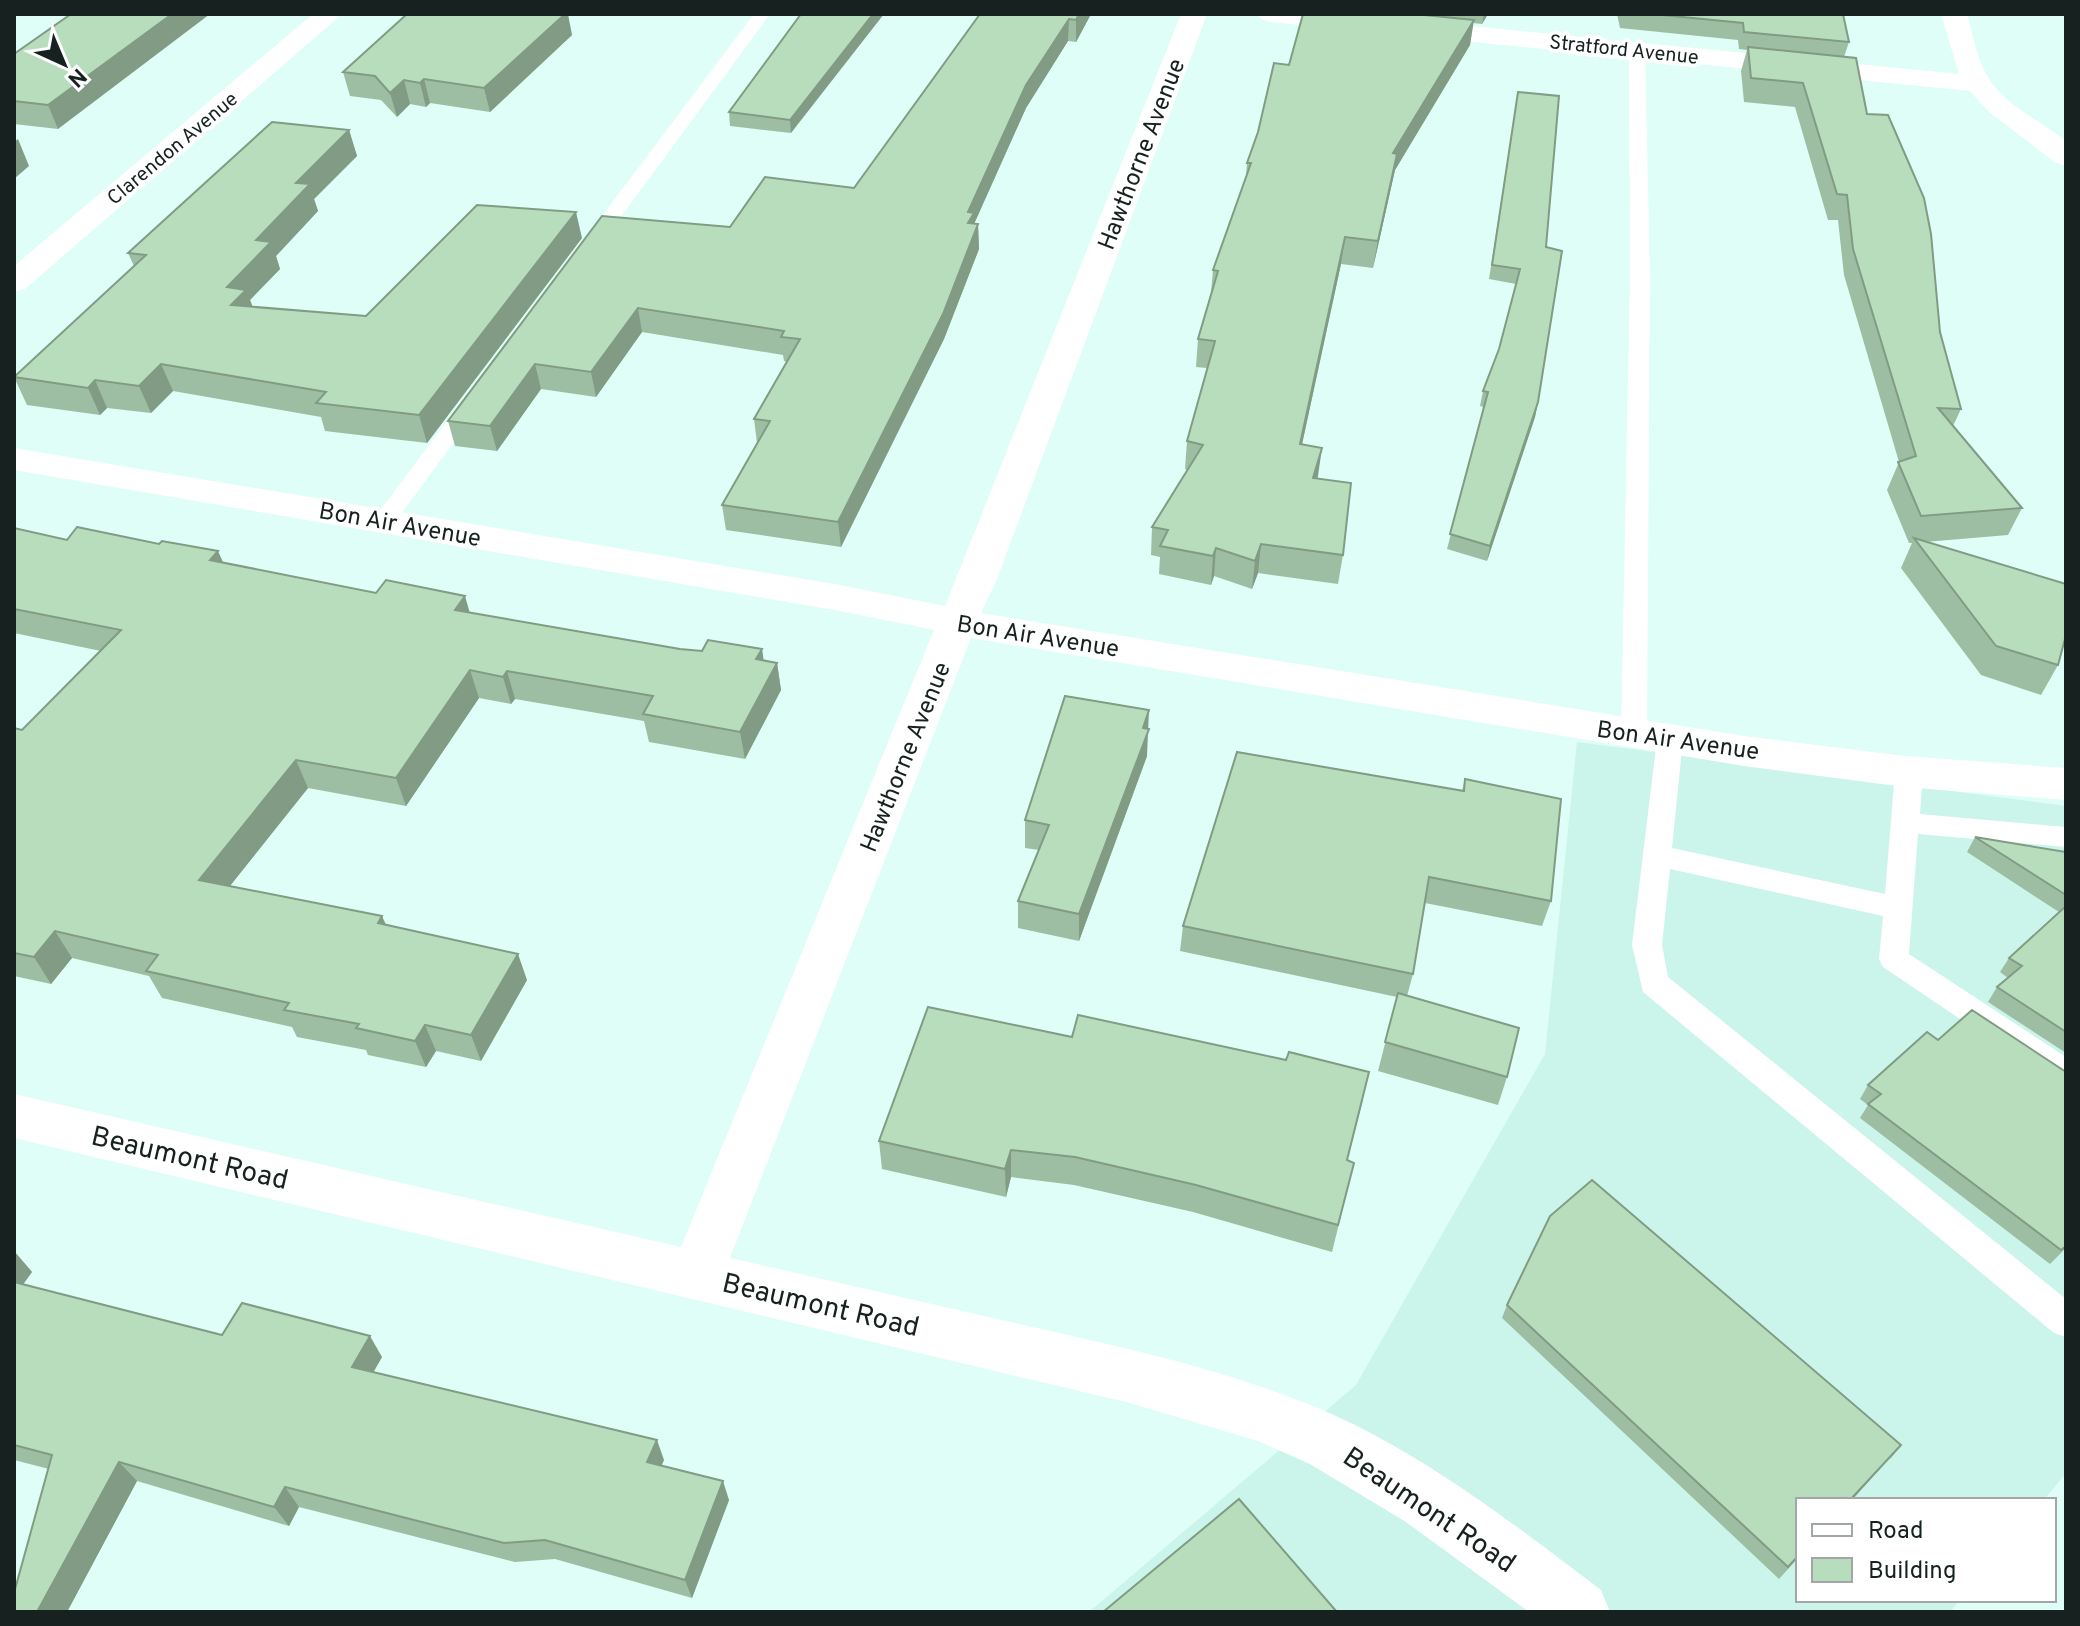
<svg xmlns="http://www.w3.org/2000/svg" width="2080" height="1626" viewBox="0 0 2080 1626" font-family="Overpass,sans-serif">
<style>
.built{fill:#cbf4eb}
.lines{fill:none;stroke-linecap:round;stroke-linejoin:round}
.service{fill:#fff;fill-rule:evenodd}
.minor{fill:#fff;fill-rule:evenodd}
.wall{fill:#9ebea3}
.shaded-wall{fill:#819b84}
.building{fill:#b8ddbd;stroke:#819b84;stroke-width:2}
.labels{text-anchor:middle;stroke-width:8;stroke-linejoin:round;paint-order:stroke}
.far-street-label{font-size:20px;fill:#172220;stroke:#fff}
.street-label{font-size:24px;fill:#172220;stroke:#fff}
.near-street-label{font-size:28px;fill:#172220;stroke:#fff}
</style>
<rect width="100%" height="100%" fill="#dffef7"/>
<polygon class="built" points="1577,742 2066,806 2066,1473 2044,1500 1798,1500 1798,1600 1960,1600 1950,1612 1089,1612 1356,1385 1545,1054"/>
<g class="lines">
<g class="service">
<polygon points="754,14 770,14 595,252 581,252 578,248 581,244"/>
<polygon points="1637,45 1645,50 1650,275 1647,734 1643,741 1634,743 1625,741 1621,734 1630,275 1629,50"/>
<polygon points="472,396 483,403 392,526 376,526 372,521 376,516 464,398"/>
<polygon points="1670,730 1680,732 1683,739 1672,848 1885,894 1895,771 1899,764 1909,761 1919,764 1923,771 1920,814 2066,827 2066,847 1918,834 1909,954 2066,1057 2066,1087 2055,1083 1883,967 1879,959 1883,916 1670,869 1662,945 1668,977 2066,1299 2066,1337 2054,1333 1643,992 1632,945 1657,739 1660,732"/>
</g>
<g class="minor">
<polygon points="313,14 342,14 25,289 14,292 14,266"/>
<path d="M1181,14H1207L997,579L981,613L1744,736L1905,756L2066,768V800L1905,787L1744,766L971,638L730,1258C833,1281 935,1305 1037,1328C1135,1350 1235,1372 1327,1412C1427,1456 1515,1525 1601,1590L1610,1612H1529L1406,1522L1310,1464L1258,1441L1130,1403L14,1138V1094L681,1247L934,630L840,611L14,470V448L840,585L945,606Z"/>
<path d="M1257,14H1349L1959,74L1941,14H1967C1973,35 1977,60 1989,79C2006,106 2041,121 2066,141V166L2056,163L1988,111L1970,91L1270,22L1261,19Z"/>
</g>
</g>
<g class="wall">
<polygon points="71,14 58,129 14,124 14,54"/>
<polygon points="801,14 791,133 730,126 729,112"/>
<polygon points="980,14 1091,14 1076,42 1068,41 1026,108 974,224 978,224 979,249 944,339 841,547 726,530 722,505 757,443 754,419 787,362 784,361 783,355 642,332 596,397 541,389 497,451 455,446 448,421 730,227 854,188"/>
<polygon points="1303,14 1488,14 1482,24 1473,23 1470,45 1395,170 1373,268 1341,264 1302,444 1317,478 1343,555 1338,584 1258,573 1252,589 1214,576 1211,585 1159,574 1160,557 1151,555 1152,527 1187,470 1185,469 1187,441 1207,368 1196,367 1198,339 1211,293 1213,270 1246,176 1247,163 1289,65"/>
<polygon points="1617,14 1843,14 1849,42 1844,57 1867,114 1940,332 1961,409 1953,426 2022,508 2008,535 1925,542 2058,665 2041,695 1981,675 1901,568 1912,543 1909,543 1887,490 1899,462 1844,275 1838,220 1828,220 1795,107 1744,102 1741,71 1747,50 1739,49 1738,40 1620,28"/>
<polygon points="572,35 490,112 430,103 426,107 410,104 397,117 381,100 350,96 343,72"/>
<polygon points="1518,92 1546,247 1538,402 1535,417 1487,561 1447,549 1484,407 1480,406 1483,391 1499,349 1516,284 1489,279"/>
<polygon points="349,130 357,156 314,199 318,211 276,256 280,269 250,300 253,307 366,316 582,238 427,443 325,431 321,417 173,391 151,413 107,408 100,415 27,405 14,377 134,266 128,253"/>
<polygon points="14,528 67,540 223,562 470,613 680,649 702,651 762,649 763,660 777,663 781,690 745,759 649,742 644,721 515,699 511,704 479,698 406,806 308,788 230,886 386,925 527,980 481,1061 436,1051 426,1067 368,1055 366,1050 297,1037 292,1027 162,998 149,976 72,958 51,984 14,976 14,728 22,730 101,651 14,633"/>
<polygon points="1147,729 1147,756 1079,941 1018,928 1018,901 1039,850 1025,848 1025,820"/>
<polygon points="1465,779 1551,901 1542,926 1425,903 1413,974 1407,996 1507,1077 1498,1105 1378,1071 1397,997 1180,951 1183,926 1462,791"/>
<polygon points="1975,837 2066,852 2066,1053 1988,1002 1997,987 2008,978 2000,972 2009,958 2059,912 1967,852"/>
<polygon points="1072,1037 1363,1100 1347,1161 1354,1163 1332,1252 1193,1212 1074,1185 1011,1177 1006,1197 882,1169 879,1141"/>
<polygon points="1938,1040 2066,1072 2066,1248 2050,1264 1860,1118 1868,1105 1860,1099 1868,1085"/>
<polygon points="14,1251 32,1272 23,1284 222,1335 382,1357 373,1373 664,1460 661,1465 729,1500 692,1598 555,1559 515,1562 299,1507 289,1526 137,1481 67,1612 14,1612 49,1469 14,1460"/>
<polygon points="1507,1305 1901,1445 1891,1458 1798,1500 1798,1558 1779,1579 1502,1318"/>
</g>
<g class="shaded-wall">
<polygon points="172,14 210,14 58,129 48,105"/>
<polygon points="565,14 568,14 572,35 490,112 484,88"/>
<polygon points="873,14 884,14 791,133 790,120"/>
<polygon points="1079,14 1091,14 1076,42 1076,20"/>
<polygon points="1484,14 1488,14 1482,24"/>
<polygon points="1069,19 1068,41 1026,108 974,224 978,224 979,249 944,339 841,547 838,522 968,212 1026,85"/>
<polygon points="1474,20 1470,45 1395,170 1373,268 1393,153"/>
<polygon points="424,79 430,103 426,107 420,83"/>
<polygon points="404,80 410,104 397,117 390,93"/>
<polygon points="349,130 357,156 314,199 318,211 276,256 280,269 250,300 256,317 231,305 227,287 256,240 296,183"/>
<polygon points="18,139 29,166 14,179 14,142"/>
<polygon points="576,212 582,238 427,443 419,415"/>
<polygon points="1345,237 1341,264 1296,472 1300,444"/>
<polygon points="638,308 642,332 596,397 591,372"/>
<polygon points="161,364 173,391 151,413 139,386"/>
<polygon points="535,364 541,389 497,451 490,426"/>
<polygon points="95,380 107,408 100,415 88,388"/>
<polygon points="1538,402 1535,417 1487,561 1490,546"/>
<polygon points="1322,448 1318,476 1309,506 1313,478"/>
<polygon points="1261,544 1258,573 1252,589 1255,561"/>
<polygon points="1216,548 1214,576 1211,585 1213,556"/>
<polygon points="218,551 230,578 210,560"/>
<polygon points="465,596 473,624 455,610"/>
<polygon points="762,649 766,676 756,659"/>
<polygon points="777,663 781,690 745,759 740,732"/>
<polygon points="470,670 479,698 406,806 396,778"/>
<polygon points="507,671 515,699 511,704 503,677"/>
<polygon points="1149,710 1147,756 1079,941 1079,914 1143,728"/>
<polygon points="296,760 308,788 213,907 199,880"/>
<polygon points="382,916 394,943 378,923"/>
<polygon points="55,931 72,958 51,984 34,957"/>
<polygon points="518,954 527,980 481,1061 471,1035"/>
<polygon points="425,1025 436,1051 426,1067 415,1041"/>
<polygon points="1011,1150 1011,1177 1006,1197 1005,1169"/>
<polygon points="14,1251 32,1272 14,1297"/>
<polygon points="370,1336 382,1357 364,1388 352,1367"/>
<polygon points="657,1440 664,1460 655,1481 647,1462"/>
<polygon points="1901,1445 1852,1500 1850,1500"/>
<polygon points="119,1462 137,1481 67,1612 37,1612"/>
<polygon points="723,1481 729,1500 692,1598 685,1580"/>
<polygon points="285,1487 299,1507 289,1526 274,1507"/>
</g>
<g class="building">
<polygon points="71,14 172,14 48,105 14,101 14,54"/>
<polygon points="407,14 565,14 484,88 424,79 420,83 404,80 390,93 375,76 343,72"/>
<polygon points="801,14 873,14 790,120 729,112"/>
<polygon points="980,14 1079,14 1076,20 1069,19 1026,85 968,212 974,213 968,223 978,224 943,314 838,522 722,505 770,421 754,419 800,339 781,337 784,331 638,308 591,372 535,364 490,426 448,421 602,216 730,227 765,177 854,188"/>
<polygon points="1303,14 1414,14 1474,20 1393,153 1397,154 1378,241 1345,237 1300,444 1322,448 1313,478 1351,483 1343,555 1261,544 1255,561 1216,548 1213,556 1160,546 1168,530 1152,527 1203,445 1187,441 1215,341 1198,339 1218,271 1213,270 1251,163 1247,163 1258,132 1274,63 1289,65"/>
<polygon points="1652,14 1843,14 1849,42 1744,32 1743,23"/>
<polygon points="1748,47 1856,58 1867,114 1888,115 1924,198 1931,234 1940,332 1961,409 1938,408 2022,508 1921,516 1898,462 1916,456 1853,249 1847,195 1837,194 1803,83 1751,78"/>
<polygon points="1518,92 1559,96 1546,247 1562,251 1538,402 1490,546 1450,534 1488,392 1483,391 1499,349 1520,269 1492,265"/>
<polygon points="272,122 349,130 296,183 310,184 256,240 271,242 227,287 246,290 231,305 366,316 477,205 576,212 419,415 316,403 326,392 161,364 139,386 95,380 88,388 14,377 146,255 128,253"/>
<polygon points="77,527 159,544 162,541 218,551 210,560 376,593 386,580 465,596 455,610 680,649 702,651 708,640 762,649 756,659 777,663 740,732 643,714 653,696 507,671 503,677 470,670 396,778 296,760 199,880 382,916 378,923 518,954 471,1035 425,1025 415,1041 356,1028 359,1024 284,1010 289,1003 146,971 158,955 55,931 34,957 14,953 14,728 22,730 121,630 14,609 14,528 67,540"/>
<polygon points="1914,538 2066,584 2066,635 2058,665 1996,646"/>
<polygon points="1065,696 1149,710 1143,728 1149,729 1079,914 1018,901 1049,825 1025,820"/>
<polygon points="1237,752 1464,791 1465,779 1561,799 1551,901 1429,877 1413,974 1183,926"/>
<polygon points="1975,837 2066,852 2066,895"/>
<polygon points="2066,906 2066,1032 1997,987 2022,966 2009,958"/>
<polygon points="1398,993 1519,1028 1507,1077 1385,1042"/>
<polygon points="928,1007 1072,1037 1078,1015 1286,1060 1289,1052 1369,1072 1347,1160 1354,1163 1338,1225 1196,1185 1075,1157 1011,1150 1005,1169 879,1141"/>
<polygon points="1972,1010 2066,1072 2066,1246 2061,1250 1868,1104 1881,1094 1868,1085 1927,1032 1938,1040"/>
<polygon points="1592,1180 1901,1445 1850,1500 1798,1500 1798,1556 1788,1567 1507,1305 1550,1216"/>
<polygon points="14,1282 222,1335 242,1303 370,1336 352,1367 657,1440 647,1462 723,1481 685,1580 545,1540 504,1543 285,1487 274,1507 119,1462 37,1612 14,1612 14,1593 52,1455 14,1445"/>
<polygon points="1239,1499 1337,1612 1103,1612"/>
</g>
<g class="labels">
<g class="far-street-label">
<text transform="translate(1624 49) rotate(6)" y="7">Stratford Avenue</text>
<text transform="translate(172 148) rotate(-40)" y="7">Clarendon Avenue</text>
</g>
<g class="street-label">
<text transform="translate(1141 154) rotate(-69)" y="8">Hawthorne Avenue</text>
<text transform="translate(400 524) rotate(10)" y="8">Bon Air Avenue</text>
<text transform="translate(1038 636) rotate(9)" y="8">Bon Air Avenue</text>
<text transform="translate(1678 740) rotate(8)" y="8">Bon Air Avenue</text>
<text transform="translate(905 757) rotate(-68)" y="8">Hawthorne Avenue</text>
</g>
<g class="near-street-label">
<text transform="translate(190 1157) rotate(13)" y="10">Beaumont Road</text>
<text transform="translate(821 1304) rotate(13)" y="10">Beaumont Road</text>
<text transform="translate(1430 1509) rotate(34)" y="10">Beaumont Road</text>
</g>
</g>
<rect width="2080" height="1626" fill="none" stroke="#172220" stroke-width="32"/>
<rect x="1796" y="1498" width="260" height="104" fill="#ffffff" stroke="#a2a7a6" stroke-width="2"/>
<rect x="1812" y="1524" width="40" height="12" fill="#ffffff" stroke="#a2a7a6" stroke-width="2"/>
<text x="1868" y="1538" font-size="24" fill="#172220">Road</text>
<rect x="1812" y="1558" width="40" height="24" fill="#b8ddbd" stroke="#a2a7a6" stroke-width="2"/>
<text x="1868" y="1578" font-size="24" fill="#172220">Building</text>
<g transform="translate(64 64) rotate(136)" stroke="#ffffff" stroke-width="6" paint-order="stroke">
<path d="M0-6L14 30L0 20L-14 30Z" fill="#172220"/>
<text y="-12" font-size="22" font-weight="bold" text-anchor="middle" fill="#172220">N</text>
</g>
</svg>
